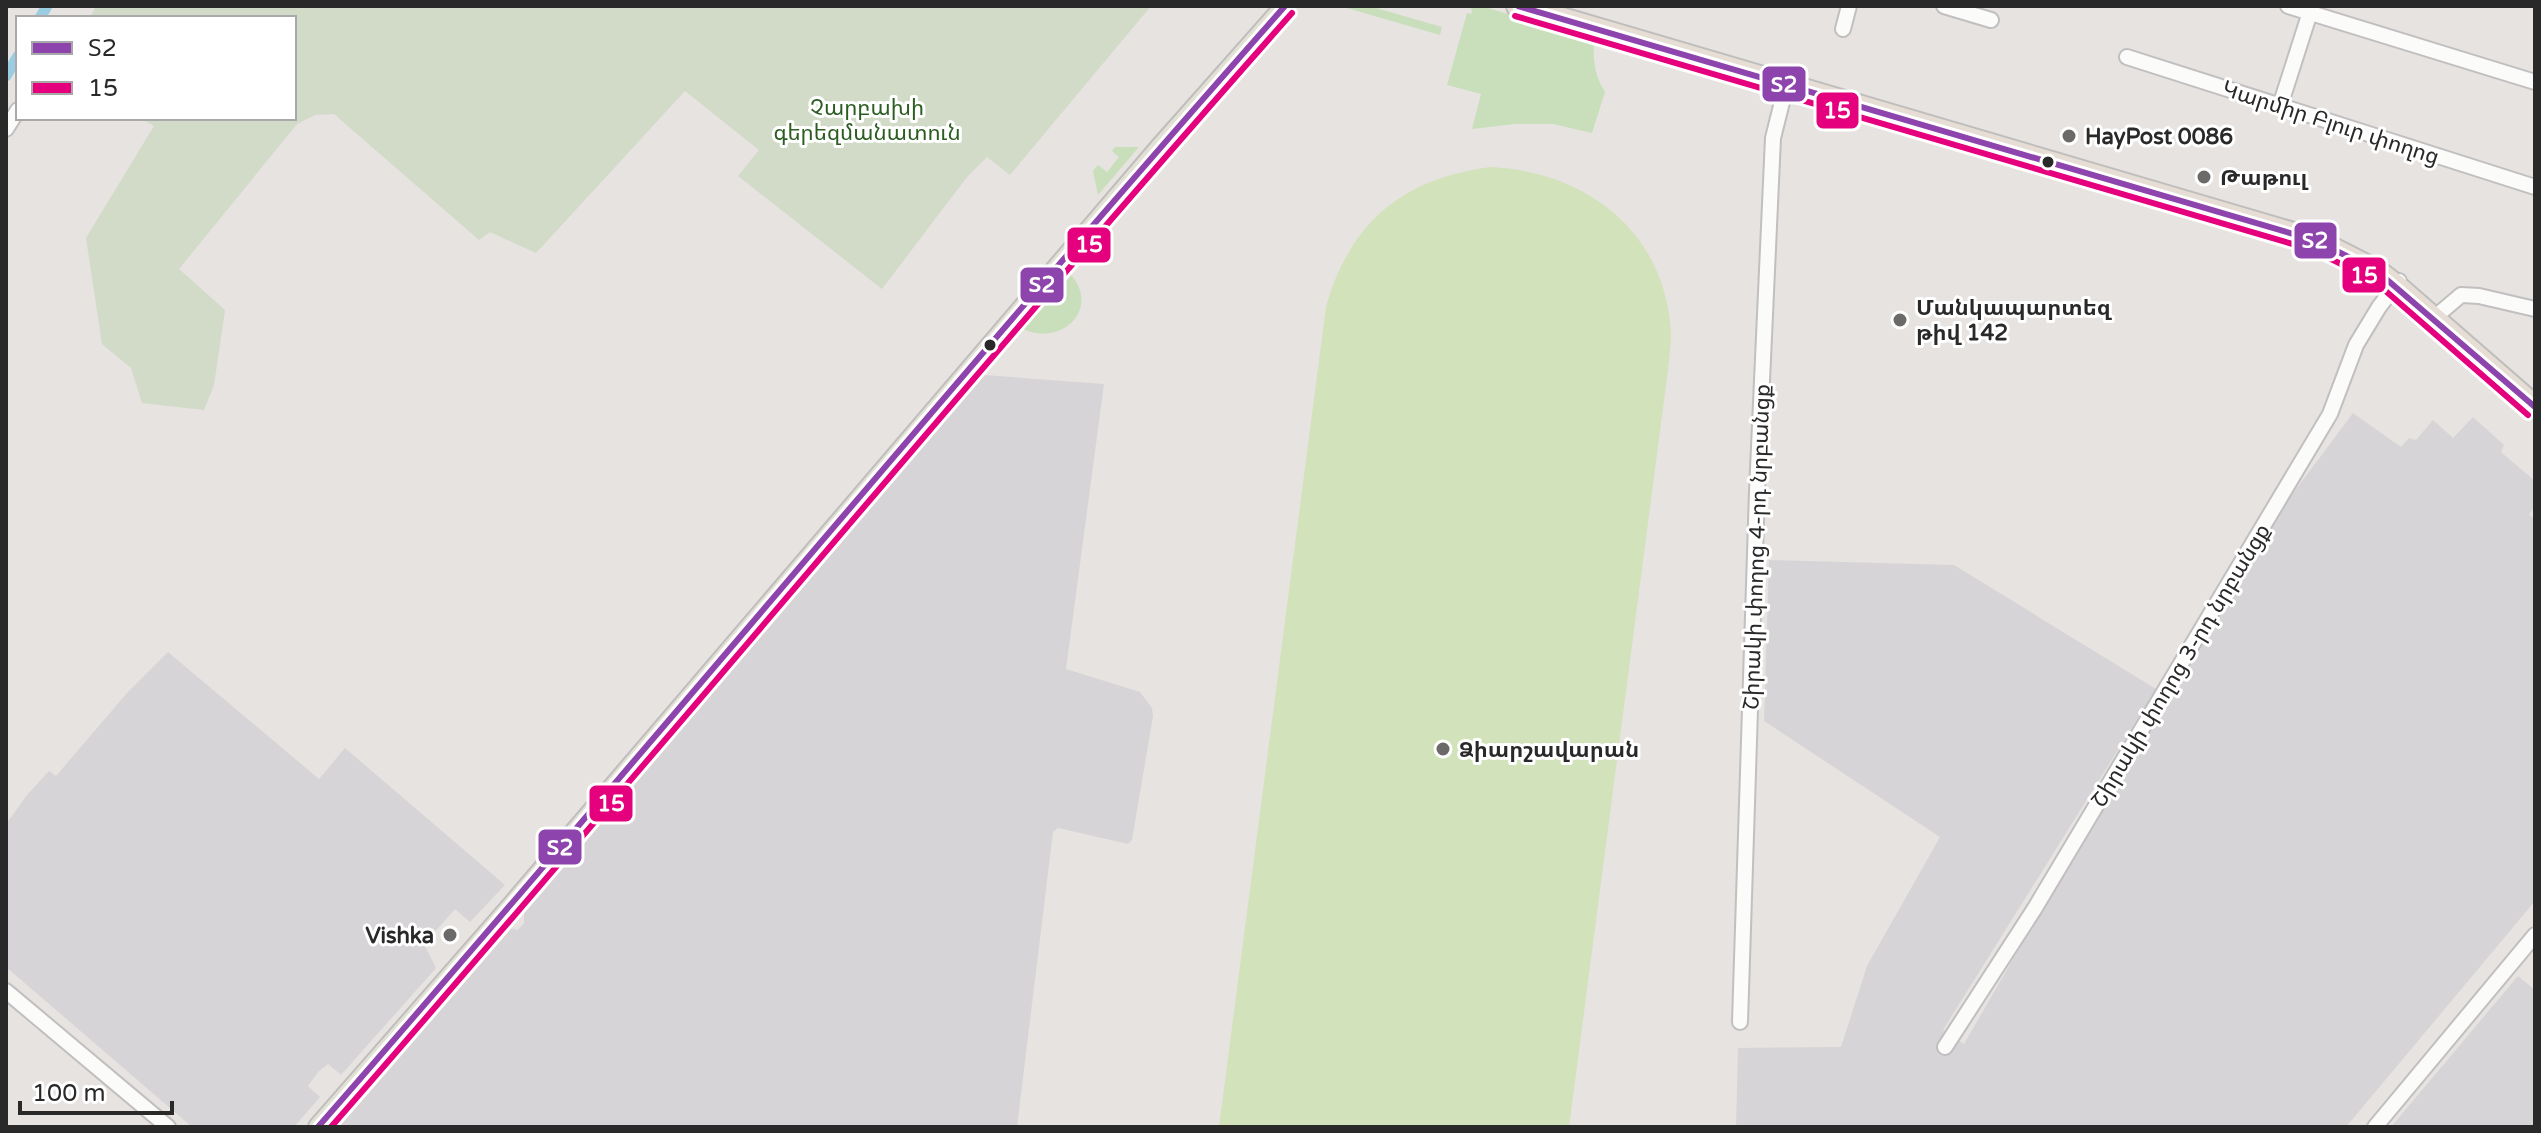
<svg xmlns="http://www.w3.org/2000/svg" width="2541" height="1133" viewBox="0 0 2541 1133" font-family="'Varela Round','Noto Sans Armenian',sans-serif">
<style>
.industrial{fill:#d7d4d7}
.green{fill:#c9dfbc}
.cemetery{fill:#d2dac8}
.pitch{fill:#d2e2ba}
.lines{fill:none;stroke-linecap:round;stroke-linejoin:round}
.canal{stroke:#9acde1;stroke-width:11}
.minor-casing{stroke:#c1bfc0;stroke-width:18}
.major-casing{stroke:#bfbebd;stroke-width:22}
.highway-casing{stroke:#bfbebd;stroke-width:26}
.minor{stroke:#fbfbfa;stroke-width:14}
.major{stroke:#e3e0d5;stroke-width:18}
.highway{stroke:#e6ddd5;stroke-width:22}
.bus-1-casing{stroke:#fff;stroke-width:12}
.bus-2-casing{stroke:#fff;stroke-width:12}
.bus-1{stroke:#8e44ad;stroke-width:6}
.bus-2{stroke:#e5007d;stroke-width:6}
.poi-dot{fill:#6b6a69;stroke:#fff;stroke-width:3}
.bus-dot{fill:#292929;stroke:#fff;stroke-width:3}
.labels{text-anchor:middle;stroke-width:6;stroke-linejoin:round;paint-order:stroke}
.park-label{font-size:22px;fill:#2c5e21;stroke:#fff}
.street-label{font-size:22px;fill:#292929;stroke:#fff}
.poi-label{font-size:22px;font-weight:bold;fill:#292929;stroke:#fff;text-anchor:start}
.line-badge{stroke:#fff;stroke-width:3}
.badge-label{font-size:22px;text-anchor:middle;font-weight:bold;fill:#fff}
</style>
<rect width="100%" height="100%" fill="#e6e3e0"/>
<g class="industrial">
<polygon points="984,375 1104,384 1066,669 1140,692 1152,708 1153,716 1132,840 1128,844 1058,828 1053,832 1017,1127 339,1127 510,928 518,930 524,923 524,913"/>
<polygon points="2353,413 2401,447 2409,438 2416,440 2433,420 2453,438 2473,417 2504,445 2501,452 2535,481 2535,507 2529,514 2535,520 2535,901 2346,1127 1736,1127 1738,1048 1841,1047 1867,966 1940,837 1764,721 1769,560 1954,565 2156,689 1943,1030 1964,1044 2150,721 2216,620 2288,500"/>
<polygon points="168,652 319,779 345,748 505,885 470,922 455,909 424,944 436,968 341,1075 328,1064 318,1072 308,1086 320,1097 294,1127 192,1127 6,967 6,824 27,795 49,771 56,776 127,693"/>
<polygon points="2518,976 2535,990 2535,1127 2391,1127"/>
</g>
<g class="green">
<polygon points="1340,6 1369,6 1442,27 1440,35"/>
<path d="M1471,6H1481L1594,39C1593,59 1594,75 1605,92L1592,133L1553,124H1515L1472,129L1481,94L1447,85L1467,13L1472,14Z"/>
<polygon points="1115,147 1139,147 1098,195 1093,171 1098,165 1107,172 1119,157 1112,151"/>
<path d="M1071,275C1101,309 1061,347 1023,329Z"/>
</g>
<polygon class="cemetery" points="96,6 1151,6 1010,175 987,157 967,177 882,289 738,176 759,150 685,91 536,253 490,232 479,240 334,114 315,115 297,124 179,269 225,310 214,385 204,410 142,403 131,368 102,344 86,238 154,126 141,118 294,118 294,18 90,18"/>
<path class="pitch" d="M1491,167C1587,172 1666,232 1671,334C1671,346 1669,358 1668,370L1569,1127H1219L1326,307C1350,222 1403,178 1491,167Z"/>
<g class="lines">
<g class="canal">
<polyline points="40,18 47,6"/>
<polyline points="6,76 18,56"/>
</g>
<g class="minor-casing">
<g id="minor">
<polyline points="1944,6 1991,20"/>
<polyline points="2288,6 2535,82"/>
<polyline points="1843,29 1849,6"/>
<polyline points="2127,57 2535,187"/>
<polyline points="2280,106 2312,6"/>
<polyline points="6,129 18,110"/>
<polyline points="2434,318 2461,295 2479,296 2535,309"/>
<polyline points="6,991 168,1127"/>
<polyline points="1740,1022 1757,491 1773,138 1789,74"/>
<polyline points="1945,1047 2035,908 2330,414 2356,345 2379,307 2399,281"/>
<polyline points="2375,1127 2535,935"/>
</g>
</g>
<g class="major-casing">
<polyline id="major" points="318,1127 506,912 1160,147 1285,6"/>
</g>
<g class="highway-casing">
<polyline id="highway" points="1518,6 2317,241 2378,272 2396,286 2535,407"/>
</g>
<use href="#minor" class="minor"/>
<use href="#major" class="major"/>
<use href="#highway" class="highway"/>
<g class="bus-1-casing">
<g id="bus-1">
<polyline points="1518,6 2317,241 2378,272 2535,407"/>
<path d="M318,1127C643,756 958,375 1285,6"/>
</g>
</g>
<g class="bus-2-casing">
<g id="bus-2">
<polyline points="1515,16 2313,250 2373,280 2528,415"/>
<path d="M331,1127C654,758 967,380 1292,13"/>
</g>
</g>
<use href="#bus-1" class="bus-1"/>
<use href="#bus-2" class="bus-2"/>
</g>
<g class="poi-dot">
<circle cx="2069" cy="136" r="8"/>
<circle cx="2204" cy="177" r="8"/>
<circle cx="1900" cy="320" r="8"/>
<circle cx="1443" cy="749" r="8"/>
<circle cx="450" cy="935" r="8"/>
</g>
<g class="bus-dot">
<circle cx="2048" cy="162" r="7"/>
<circle cx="990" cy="345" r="7"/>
</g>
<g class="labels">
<g class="park-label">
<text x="867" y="115">Չարբախի<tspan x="867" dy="25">գերեզմանատուն</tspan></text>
</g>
<g class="street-label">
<text transform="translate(2331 122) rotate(18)" y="8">Կարմիր Բլուր փողոց</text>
<text transform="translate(1756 547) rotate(-88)" y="8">Շիրակի փողոց 4-րդ նրբանցք</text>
<text transform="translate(2180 665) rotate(-59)" y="8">Շիրակի փողոց 3-րդ նրբանցք</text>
</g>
<g class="poi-label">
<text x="2085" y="144">HayPost 0086</text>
<text x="2220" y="185">Թաթուլ</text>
<text x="1916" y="315">Մանկապարտեզ<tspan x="1916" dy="25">թիվ 142</tspan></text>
<text x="1459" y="757">Ձիարշավարան</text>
<text x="434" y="943" text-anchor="end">Vishka</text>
</g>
</g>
<g class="line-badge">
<rect x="1761" y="65" width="46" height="38" rx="8" fill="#8e44ad"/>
<rect x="1815" y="91" width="45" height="39" rx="8" fill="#e5007d"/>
<rect x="2293" y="221" width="45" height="39" rx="8" fill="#8e44ad"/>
<rect x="1066" y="226" width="46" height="38" rx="8" fill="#e5007d"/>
<rect x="2341" y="256" width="46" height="38" rx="8" fill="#e5007d"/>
<rect x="1019" y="266" width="46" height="38" rx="8" fill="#8e44ad"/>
<rect x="588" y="784" width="46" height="39" rx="8" fill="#e5007d"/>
<rect x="537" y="828" width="46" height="38" rx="8" fill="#8e44ad"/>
</g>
<g class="badge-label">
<text x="1784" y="92">Տ2</text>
<text x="1837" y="118">15</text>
<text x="2315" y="248">Տ2</text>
<text x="1089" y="252">15</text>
<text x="2364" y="283">15</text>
<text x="1042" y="292">Տ2</text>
<text x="611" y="811">15</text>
<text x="560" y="855">Տ2</text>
</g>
<rect width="2541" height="1133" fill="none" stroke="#292929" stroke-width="16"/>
<rect x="16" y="16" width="280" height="104" fill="#ffffff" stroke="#a9a9a9" stroke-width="2"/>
<rect x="32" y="42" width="40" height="12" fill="#8e44ad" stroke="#a9a9a9" stroke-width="2"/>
<text x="88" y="56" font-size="24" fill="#292929">Տ2</text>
<rect x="32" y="82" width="40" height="12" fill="#e5007d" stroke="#a9a9a9" stroke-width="2"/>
<text x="88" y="96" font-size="24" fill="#292929">15</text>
<path d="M20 1101v12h152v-12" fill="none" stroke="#292929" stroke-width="4"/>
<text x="32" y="1101" font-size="24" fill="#292929" stroke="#ffffff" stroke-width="6" paint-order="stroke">100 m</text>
</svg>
